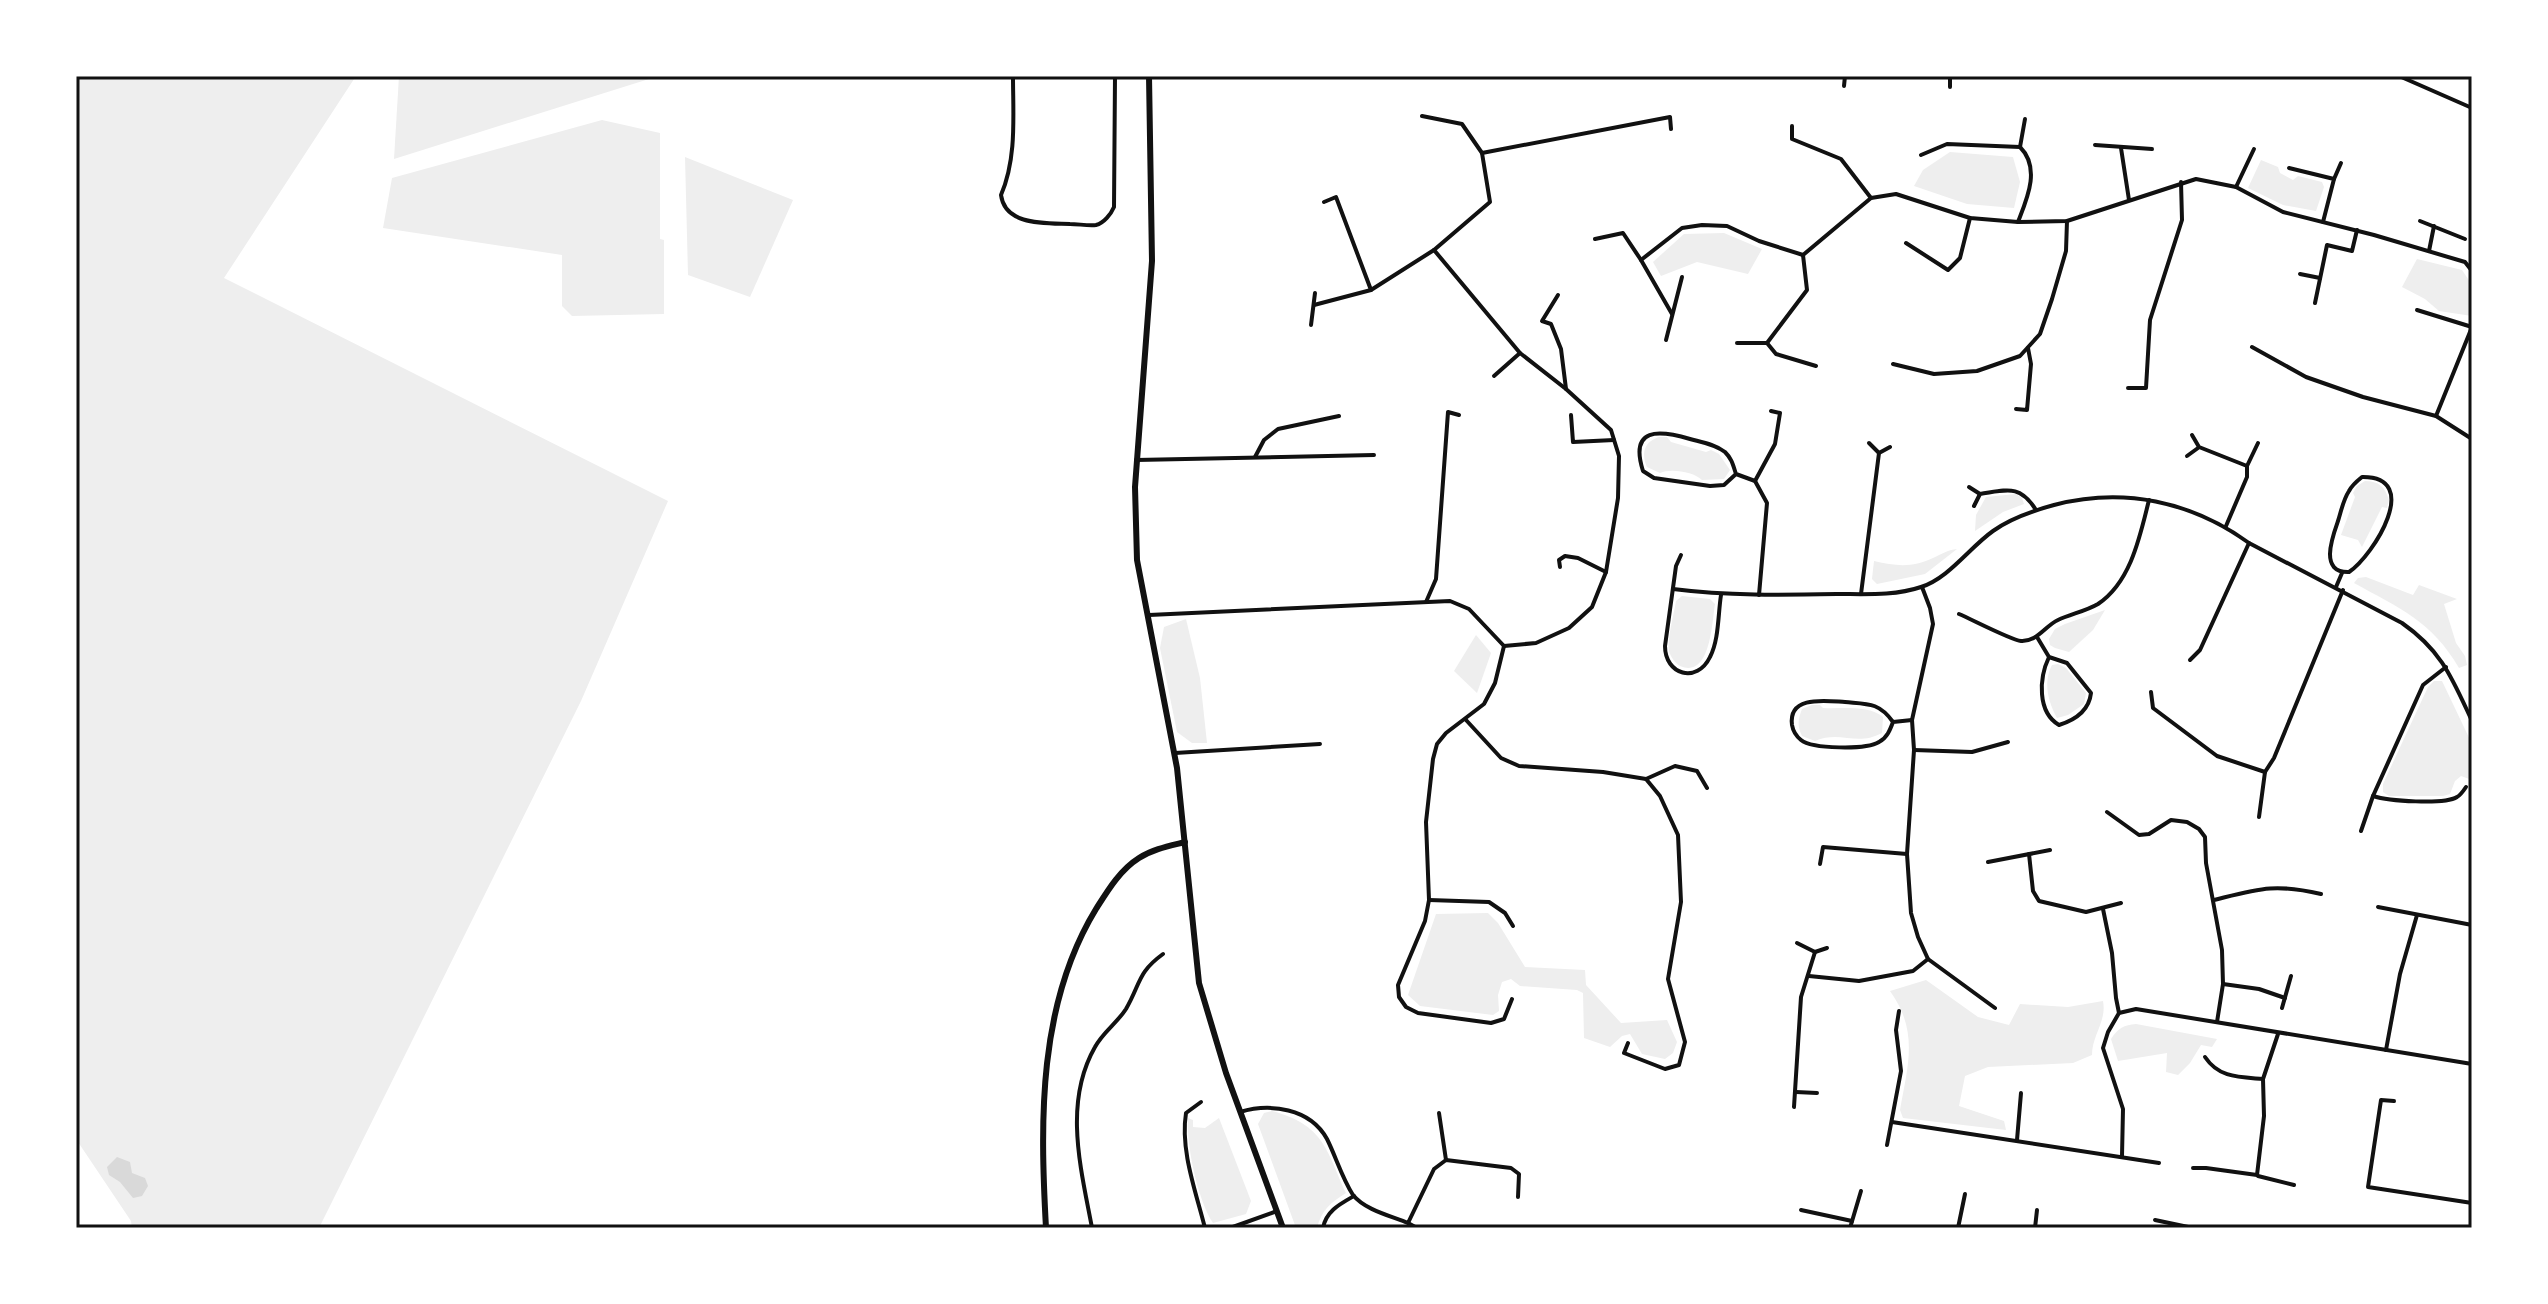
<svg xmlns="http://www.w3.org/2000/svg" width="2548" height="1304" viewBox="0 0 2548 1304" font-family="Overpass,sans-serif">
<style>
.green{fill:#eee}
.water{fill:#d9d9d9}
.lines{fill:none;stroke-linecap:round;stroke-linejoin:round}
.minor{stroke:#111;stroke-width:4}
.tertiary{stroke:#111;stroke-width:6}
.neatline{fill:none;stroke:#111;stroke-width:3}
</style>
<rect width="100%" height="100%" fill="#fff"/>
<g class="green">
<polygon points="76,76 356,76 224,278 668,501 581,701 319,1228 132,1228 131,1221 76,1139"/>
<polygon points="399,76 648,76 649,79 394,159"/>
<polygon points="602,120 660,133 660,239 664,240 664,314 572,316 562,306 562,255 383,228 392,178"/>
<polygon points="1950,152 2013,157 2020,182 2014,208 1967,204 1914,186 1923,170"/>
<polygon points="685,157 793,200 750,297 688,275"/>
<polygon points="2261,160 2278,167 2280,173 2293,180 2298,176 2322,182 2324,187 2316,211 2283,205 2248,188"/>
<polygon points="1724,233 1762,249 1748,274 1697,262 1661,276 1653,262 1684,234"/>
<polygon points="2417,259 2462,270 2472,285 2472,316 2439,311 2425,299 2402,287"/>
<path d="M1659,437H1667L1671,442L1706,452L1711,450L1719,454L1730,470L1724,479L1702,480C1694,472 1671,468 1660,473L1647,467C1641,453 1644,442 1659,437Z"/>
<path d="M2365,481C2379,481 2385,487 2389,500L2387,508L2382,507L2362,547L2358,540L2341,535L2355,497L2353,493L2357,486Z"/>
<polygon points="2016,494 2022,498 2024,504 2003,512 1975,531 1976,515 1986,497"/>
<path d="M1957,549L1925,574L1877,584L1872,579L1874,561C1896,566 1912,568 1933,558C1942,554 1947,550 1957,549Z"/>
<path d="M2366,577L2413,595L2419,585L2457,599L2444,604L2456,643L2465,656L2467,665L2459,668C2432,621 2399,608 2354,583L2358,578Z"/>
<path d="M1682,596L1710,599L1715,604C1712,621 1711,679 1680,666C1676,664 1670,656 1669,651C1667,639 1674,614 1676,601Z"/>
<polygon points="2105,610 2093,630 2069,652 2055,648 2050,645 2049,639 2055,629 2065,624"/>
<polygon points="1186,619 1200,678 1207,743 1192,743 1177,732 1160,648 1164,627"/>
<polygon points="1476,635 1491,653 1477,693 1454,671"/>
<path d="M2058,664L2066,668L2086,693L2084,704L2068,715L2057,718C2048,702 2043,682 2052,665Z"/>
<polygon points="2434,681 2442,681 2472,744 2472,780 2461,776 2455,781 2450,794 2443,796 2389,796 2383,792 2383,784 2428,687"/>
<path d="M1812,705H1820L1823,708C1842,709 1869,705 1883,717L1882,733C1856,747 1841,730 1815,741L1802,736C1797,725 1798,720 1802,709Z"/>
<polygon points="1488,913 1498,923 1525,967 1585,970 1586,985 1621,1023 1667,1020 1677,1042 1673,1053 1665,1059 1642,1054 1630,1034 1622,1036 1610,1047 1584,1038 1583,993 1577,990 1520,986 1511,979 1502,982 1498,995 1499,1011 1493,1015 1420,1006 1408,995 1436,914"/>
<path d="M1926,980L1978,1017L2009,1025L2020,1004L2068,1007L2103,1001C2107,1021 2092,1035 2092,1055L2073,1063L1988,1067L1965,1076L1959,1106L2004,1121L2006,1130L1903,1118L1900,1110C1908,1065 1919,1031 1890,991Z"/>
<path d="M2136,1024L2217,1039L2212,1047L2201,1045L2190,1063L2178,1075L2166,1072L2167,1053L2118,1061L2111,1039C2118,1028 2124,1025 2136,1024Z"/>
<path d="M1272,1111C1324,1125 1326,1149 1346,1193C1331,1202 1321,1211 1317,1228H1296L1258,1124L1264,1113Z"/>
<path d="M1188,1118L1193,1120V1127L1205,1128L1219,1118L1251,1201L1246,1214L1213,1223C1198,1201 1186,1145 1188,1118Z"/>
</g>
<polygon class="water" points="117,1157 130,1162 132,1173 145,1178 148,1186 142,1196 133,1198 120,1182 109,1175 107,1167"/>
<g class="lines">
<g class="minor">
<path d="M1013,76C1013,115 1017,158 1001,195C1005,226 1046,223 1070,224C1078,224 1089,226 1096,225C1104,223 1111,214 1114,207L1115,76"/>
<polyline points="2399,76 2472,108"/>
<polyline points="1844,86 1845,76"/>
<polyline points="1950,87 1950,76"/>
<polyline points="1792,126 1792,139 1841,159 1871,198"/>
<polyline points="2095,145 2152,149"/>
<polyline points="2020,147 2025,119"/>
<polyline points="2121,148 2129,200"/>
<polyline points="1482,153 1670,117 1671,129"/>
<path d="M1921,155L1947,144L2020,147C2041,168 2027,199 2018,222"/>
<polyline points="2289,168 2334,179 2323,222"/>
<polyline points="2334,179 2341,163"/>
<polyline points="2236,187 2254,149"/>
<polyline points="1324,202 1336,197 1371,290"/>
<polyline points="2420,221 2465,239"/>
<polyline points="1595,239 1623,233 1641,260 1672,314"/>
<polyline points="1906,243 1948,270 1960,258 1970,218"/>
<polyline points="2429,251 2434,226"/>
<polyline points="1803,255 1871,198 1896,194 1970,218 2018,222 2067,221 2196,179 2236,187 2283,212 2374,235 2465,262 2472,271"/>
<polyline points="1641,260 1682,228 1702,225 1727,226 1759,241 1803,255"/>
<polyline points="2300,274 2320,278"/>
<polyline points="1558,295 1542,321 1551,324 1561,349 1566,389"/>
<polyline points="2315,303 2327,245 2352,251 2357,230"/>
<polyline points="1314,305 1371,290 1434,250 1490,202 1482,153 1462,124 1422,116"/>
<polyline points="2417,310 2472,327 2436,416"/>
<polyline points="1311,325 1315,293"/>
<polyline points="1666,340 1682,277"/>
<polyline points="1737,343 1767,343"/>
<polyline points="1767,343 1807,290 1803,255"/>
<polyline points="1767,343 1776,354 1816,366"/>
<polyline points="2252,347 2306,377 2363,397 2436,416 2472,439"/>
<polyline points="1893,364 1934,374 1977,371 2020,356 2040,334 2052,299 2066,251 2067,221"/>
<polyline points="1494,376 1520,353"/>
<polyline points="2128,388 2146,388 2150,320 2182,220 2181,182"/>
<polyline points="2016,409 2027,410 2031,364 2028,348"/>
<polyline points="1571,415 1573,442 1614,440"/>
<polyline points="2192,435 2199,447 2247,466"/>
<polyline points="1869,443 1879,453"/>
<polyline points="2187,456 2198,448"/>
<polyline points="1255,457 1264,440 1278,429 1339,416"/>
<polyline points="1136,460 1374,455"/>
<path d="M1736,474L1724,485L1710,486L1654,478L1643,471C1629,427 1659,430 1690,439C1701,442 1715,444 1725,452C1732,459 1733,465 1736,474L1755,481L1767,503L1759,595"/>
<path d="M2362,477C2423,476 2374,555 2349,572C2319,573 2332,538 2338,521C2341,512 2343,500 2349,491C2352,485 2357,481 2362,477Z"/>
<polyline points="1755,481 1775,444 1780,413 1771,411"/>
<polyline points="1969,487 1980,494"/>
<path d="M1974,506L1980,494C2007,490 2020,484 2036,510"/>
<polyline points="2226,526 2247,477 2247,466 2258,443"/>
<path d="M1681,555L1676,566L1665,646C1665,675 1697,684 1710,657C1719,640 1718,614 1721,595"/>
<polyline points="1560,567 1559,560 1565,556 1578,558 1606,572"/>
<polyline points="1922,587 1930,608 1933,624 1912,720 1914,750 1907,854 1911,913 1918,937 1928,959 1995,1008"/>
<polyline points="2336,587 2342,573"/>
<path d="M1673,589C1728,596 1782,595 1837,594C1865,594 1895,596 1921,587C1949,578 1969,548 1993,531C2011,518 2032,511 2054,505C2123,487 2191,501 2249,543L2402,623C2442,651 2452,678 2472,721"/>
<polyline points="1861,594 1879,453 1890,447"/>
<polyline points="1426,602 1436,579 1448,412 1459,415"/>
<path d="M1959,614C1971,619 2011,640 2021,641C2037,642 2045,626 2058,620C2071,614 2086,611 2098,604C2131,582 2140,536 2149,500"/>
<polyline points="1149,615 1450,601 1469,609 1504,646 1536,643 1569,628 1592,607 1606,572 1618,498 1619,456 1611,430 1566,389 1520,353 1434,250"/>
<path d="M2037,637L2049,657L2067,663L2091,693C2089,711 2075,720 2059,725C2037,712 2039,678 2049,657"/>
<polyline points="1504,646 1495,683 1484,704 1446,733 1437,744 1433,759 1426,822 1429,900 1425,921 1398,985 1399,997 1406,1007 1418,1013 1491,1023 1504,1019 1512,999"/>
<polyline points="2190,660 2200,650 2249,543"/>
<polyline points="2151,692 2153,708 2217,756 2265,772"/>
<polyline points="1466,720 1501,758 1519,766 1603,772 1646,779 1675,766 1697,771 1707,788"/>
<path d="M1893,722C1879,702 1867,704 1845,702C1826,701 1788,695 1792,725C1793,731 1796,736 1801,740C1812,749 1866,750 1879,742C1887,738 1890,730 1893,722L1912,720"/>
<polyline points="1914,750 1972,752 2008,742"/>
<polyline points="1175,753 1320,744"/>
<path d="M2373,796C2388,801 2444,805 2457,797C2459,796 2464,790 2466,787"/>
<polyline points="2107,812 2139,835 2149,834 2171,820 2187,822 2199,829 2205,837 2206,863 2222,950 2223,984 2217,1022"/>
<polyline points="2259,817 2265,772 2274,758 2343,590"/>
<polyline points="2361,831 2373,796 2423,685 2446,667"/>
<polyline points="2029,854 2033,891 2039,901 2086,912 2121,903"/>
<polyline points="1988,862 2050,850"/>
<polyline points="1820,864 1823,847 1907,854"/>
<polyline points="1429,900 1489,902 1505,913 1513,926"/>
<path d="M2214,900C2258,889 2274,883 2321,894"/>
<polyline points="2378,907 2472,925"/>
<polyline points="2103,909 2112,953 2116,998 2119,1013"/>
<polyline points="1797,943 1815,952 1827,948"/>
<polyline points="1809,976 1859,981 1913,971 1928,959"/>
<polyline points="2223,984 2259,989 2285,998"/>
<polyline points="2282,1008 2291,976"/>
<polyline points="1628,1043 1624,1053 1665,1069 1679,1065 1685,1042 1668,979 1681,902 1678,835 1660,796 1646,779"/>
<polyline points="2386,1050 2400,974 2417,915"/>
<path d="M2205,1057C2219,1078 2239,1077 2263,1079"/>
<polyline points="1796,1092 1817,1093"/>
<polyline points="2394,1101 2381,1100 2368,1187 2472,1203"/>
<path d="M1201,1102L1186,1113C1180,1150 1196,1192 1205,1228"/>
<polyline points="1794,1107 1801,997 1815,952"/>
<path d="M1240,1112C1270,1103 1310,1108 1327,1139C1336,1157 1342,1178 1353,1195C1365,1210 1391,1216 1408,1223L1434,1169L1446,1160L1511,1168L1519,1174L1518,1197"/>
<polyline points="1439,1113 1446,1160"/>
<polyline points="1892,1122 2159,1163"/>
<polyline points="2017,1140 2021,1093"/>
<polyline points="1887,1145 1901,1071 1896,1030 1899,1011"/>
<polyline points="2122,1156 2123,1109 2103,1048 2108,1032 2119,1013 2136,1009 2472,1064"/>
<polyline points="2193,1168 2206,1168 2257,1175 2264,1116 2263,1079 2278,1034"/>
<polyline points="2258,1176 2294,1185"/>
<polyline points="1801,1210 1852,1221"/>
<polyline points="2155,1220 2193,1228"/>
<polyline points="1408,1223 1417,1228"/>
<path d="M1092,1228C1081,1169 1063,1103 1095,1047C1103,1032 1117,1023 1126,1009C1141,983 1137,973 1163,954"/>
<polyline points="1230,1228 1277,1211"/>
<path d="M1323,1228C1326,1211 1340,1204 1354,1196"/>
<polyline points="1850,1228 1861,1191"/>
<polyline points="1958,1228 1965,1194"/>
<polyline points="2035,1228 2037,1210"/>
</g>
<g class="tertiary">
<polyline points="1149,76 1152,261 1135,487 1137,560 1177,768 1199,983 1226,1073 1283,1228"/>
<path d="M1046,1228C1040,1120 1038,1004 1096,909C1108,890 1120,870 1139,858C1153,849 1169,846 1185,842"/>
</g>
</g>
<rect width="2548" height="1304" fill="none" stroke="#ffffff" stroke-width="156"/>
<rect x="78" y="78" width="2392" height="1148" class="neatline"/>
</svg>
